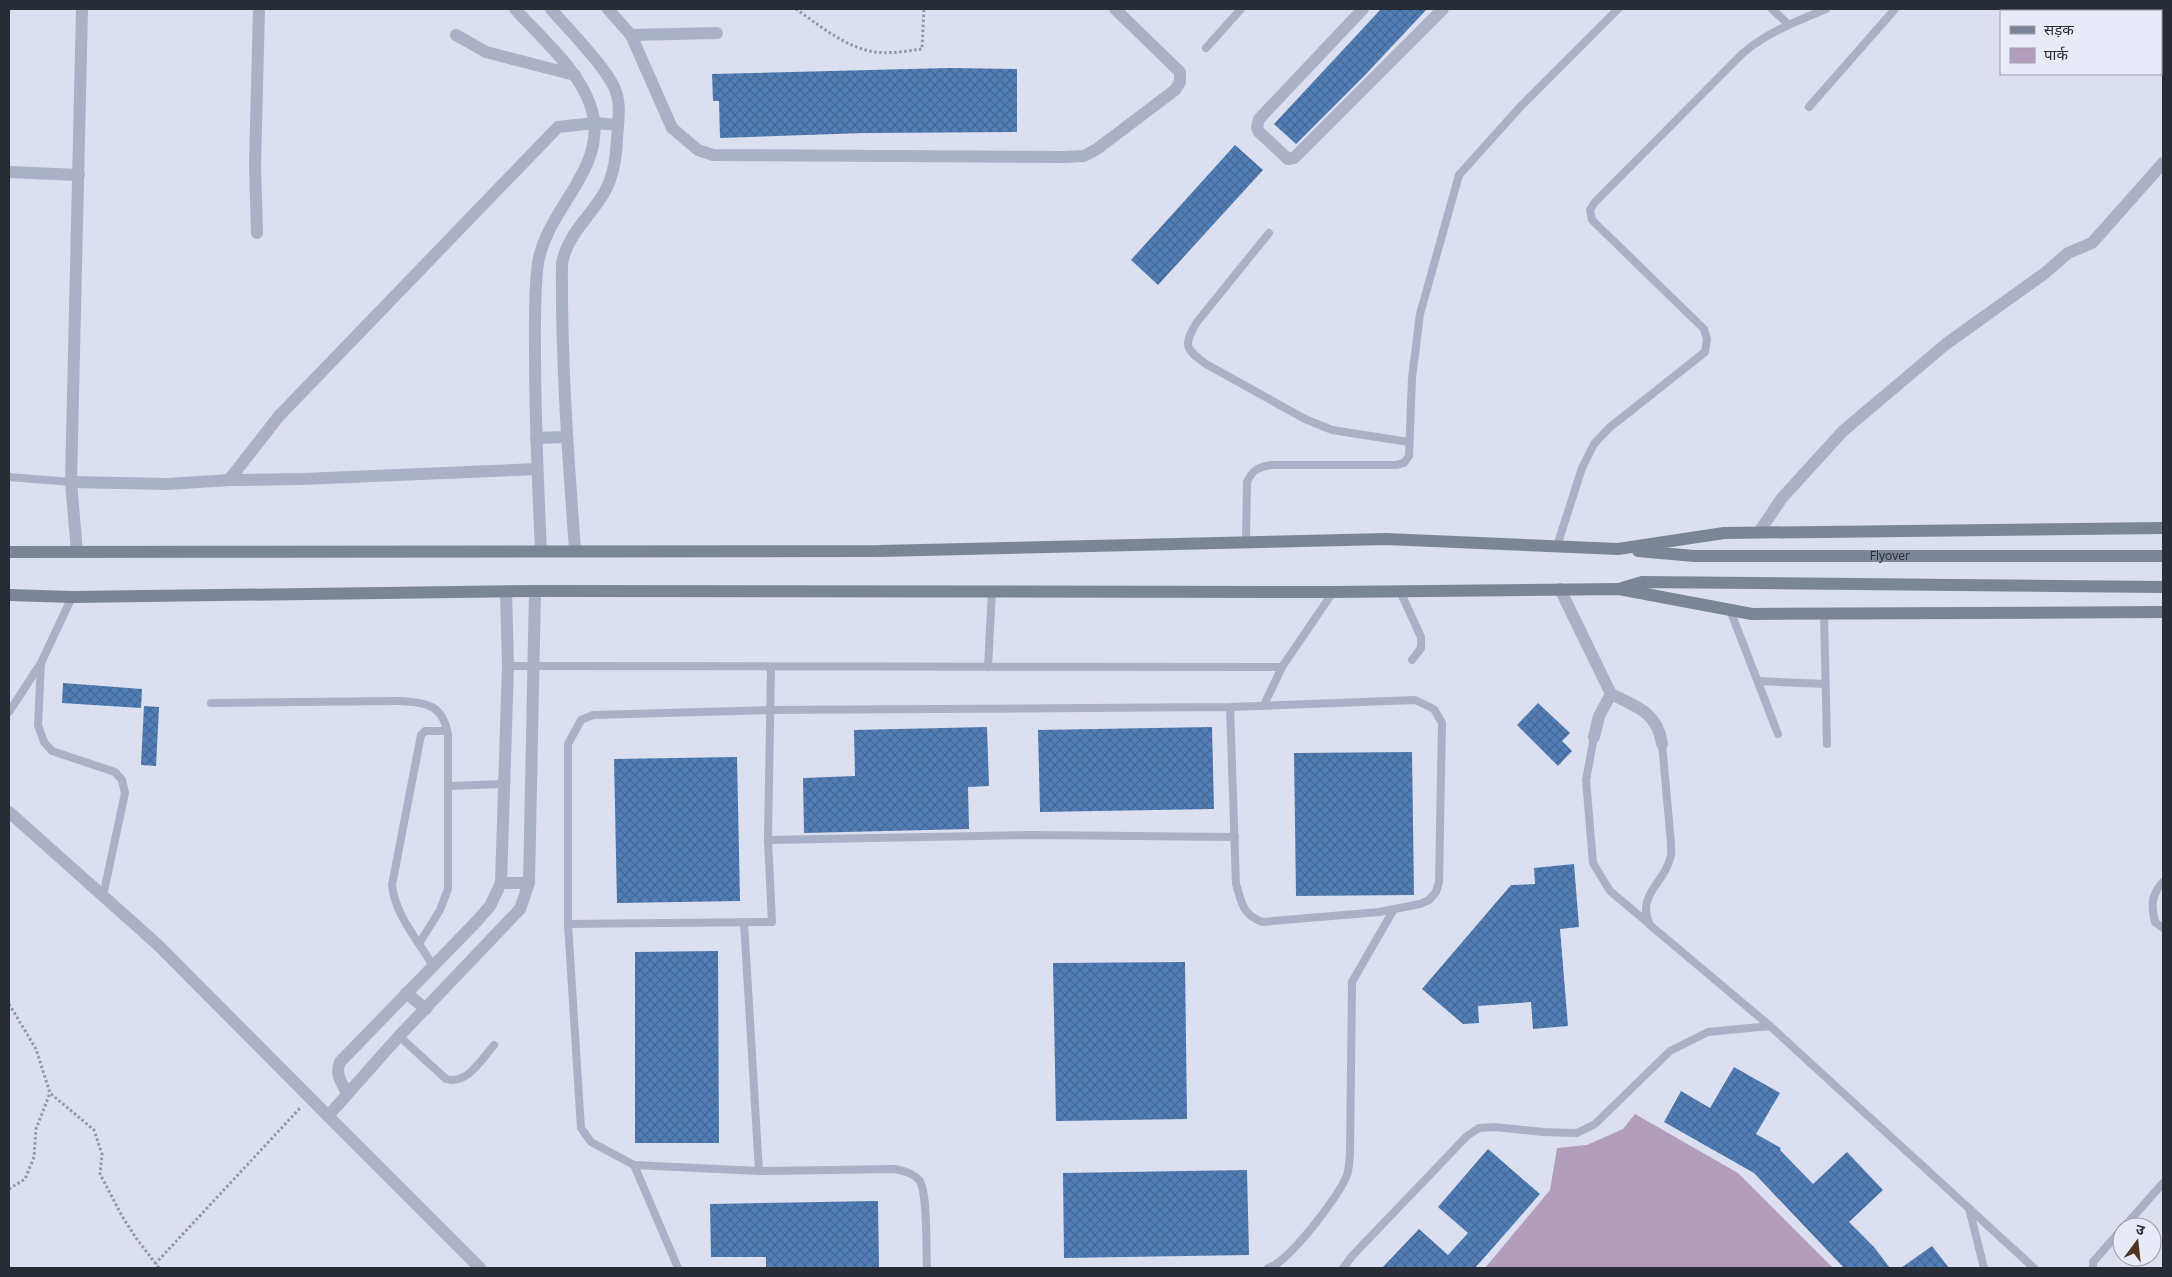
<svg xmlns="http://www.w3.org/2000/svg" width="2172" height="1277" viewBox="0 0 2172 1277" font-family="'Open Sans','Noto Sans Devanagari',sans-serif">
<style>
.green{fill:#b29ebc}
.building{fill:url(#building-cross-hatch)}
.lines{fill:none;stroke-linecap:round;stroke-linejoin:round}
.path{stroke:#9097ac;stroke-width:3;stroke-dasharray:2.5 2.5;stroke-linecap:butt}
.service{stroke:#aab0c5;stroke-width:8}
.minor{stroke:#aab0c5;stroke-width:12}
.tertiary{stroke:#aab0c5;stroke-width:12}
.secondary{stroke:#7c8598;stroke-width:12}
.labels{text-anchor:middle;stroke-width:4;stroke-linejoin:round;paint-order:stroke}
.street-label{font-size:12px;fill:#282c34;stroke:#e8eaf7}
</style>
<defs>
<pattern id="building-cross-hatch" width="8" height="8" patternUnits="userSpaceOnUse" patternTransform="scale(1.25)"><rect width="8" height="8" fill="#527eb6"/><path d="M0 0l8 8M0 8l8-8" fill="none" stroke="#446795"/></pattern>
</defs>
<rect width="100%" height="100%" fill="#dcdfef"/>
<polygon class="green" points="1635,1114 1738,1173 1833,1268 1485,1268 1550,1190 1557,1148 1587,1145 1623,1129"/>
<g class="building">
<polygon points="1381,9 1427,9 1366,74 1296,144 1274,124"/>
<polygon points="949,68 1017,69 1017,132 864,133 720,138 719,101 713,101 712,74"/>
<polygon points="1235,145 1263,170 1158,285 1131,260"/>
<polygon points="63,683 142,689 141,708 62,703"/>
<polygon points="1538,703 1570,733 1562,741 1572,751 1558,766 1517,725"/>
<polygon points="144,706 159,707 156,766 141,765"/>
<polygon points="987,727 989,786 968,787 969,829 804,833 803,778 855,776 854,730"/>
<polygon points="1212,727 1214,809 1040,812 1038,730"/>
<polygon points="1412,752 1414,895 1296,896 1294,753"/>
<polygon points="737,757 740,901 617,903 614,759"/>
<polygon points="1574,864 1579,927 1560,929 1568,1026 1533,1029 1531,1002 1478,1006 1479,1023 1463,1024 1422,989 1511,885 1535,884 1534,868"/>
<polygon points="718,951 719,1143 635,1143 635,952"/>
<polygon points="1185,962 1187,1119 1056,1121 1053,963"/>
<polygon points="1734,1067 1780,1093 1756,1134 1781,1148 1780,1150 1813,1184 1847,1152 1883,1190 1849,1222 1874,1247 1890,1268 1844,1268 1754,1173 1664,1122 1681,1091 1710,1108"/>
<polygon points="1488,1149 1540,1194 1475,1268 1382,1268 1419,1229 1448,1255 1468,1233 1438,1207"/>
<polygon points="1247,1170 1249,1255 1064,1258 1063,1173"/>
<polygon points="878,1201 879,1268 766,1268 766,1257 711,1257 710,1204"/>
<polygon points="1932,1246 1949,1268 1901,1268"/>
</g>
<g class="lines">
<g class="path">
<path d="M796,9C819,25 846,48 875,52C891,54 907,51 922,49L924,9"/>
<polyline points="9,1004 36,1049 50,1093 94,1130 102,1154 100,1174 122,1216 136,1238 159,1268"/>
<polyline points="9,1189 25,1179 34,1157 36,1129 50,1093"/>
<polyline points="155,1264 301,1107"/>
</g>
<g class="service">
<polyline points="1772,9 1788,24"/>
<polyline points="1206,48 1241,9"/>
<polyline points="1809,107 1895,9"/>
<path d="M1269,233L1197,322C1183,345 1185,349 1206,364L1305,419L1332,430L1409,442"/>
<polyline points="9,477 71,482"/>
<path d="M1246,542L1247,482C1252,470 1259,467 1271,465H1396L1404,463L1409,456L1412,378L1420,314L1459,175L1521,106L1618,9"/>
<path d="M1557,546L1582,468L1594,444L1609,428L1705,352L1707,339L1704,329L1592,220L1590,210L1595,202L1743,53C1770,31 1795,22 1826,9"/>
<polyline points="1400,591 1421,637 1421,648 1412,660"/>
<polyline points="1730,610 1778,734"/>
<polyline points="1824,613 1827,744"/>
<polyline points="41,663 38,725 44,742 52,751 115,772 122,780 125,793 103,896"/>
<polyline points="508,666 1282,667"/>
<polyline points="988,667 992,591"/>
<polyline points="1758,681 1825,684"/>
<path d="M211,703L399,701C427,703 443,704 448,735V889L440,910L420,942"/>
<polyline points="1264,705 1282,667 1333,592"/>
<polyline points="9,712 41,663 72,597"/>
<polyline points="1594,737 1586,780 1593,863 1610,891 1647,922"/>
<path d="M1662,744L1671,843C1671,848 1672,854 1670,859C1663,885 1636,895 1650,925L1770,1026L2034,1268"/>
<polyline points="448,786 504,784"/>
<polyline points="768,840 1032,835 1235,837"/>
<path d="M2163,882C2151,895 2151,905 2155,922L2163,928"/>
<polyline points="744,922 759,1171"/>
<polyline points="568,924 772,922 768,840 771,667"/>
<path d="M433,966C418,940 395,915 392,885L421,735L425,731H447"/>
<path d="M399,1036L446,1079C467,1085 481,1060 494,1045"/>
<path d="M634,1165L759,1171L895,1169C904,1171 913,1173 919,1180C928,1190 926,1252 927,1268"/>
<polyline points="1969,1208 1984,1268"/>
<polyline points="2124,1227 2163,1183"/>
<path d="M678,1268L634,1165L591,1142L581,1128L568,924V744L581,720L593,715L770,710L1230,707L1415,700L1434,709L1442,723L1439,882L1436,892L1429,900L1420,904L1379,912L1262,922C1242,914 1242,903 1236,884L1230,707"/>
<path d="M1268,1268C1288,1263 1340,1195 1347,1175C1349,1169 1349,1162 1350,1155L1352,982L1394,909"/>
<polyline points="1343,1268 1353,1255 1467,1136 1479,1128 1494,1127 1543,1132 1577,1133 1595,1124 1670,1051 1708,1032 1770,1026"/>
<polyline points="2093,1268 2093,1262 2122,1229"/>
</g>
<g class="minor">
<path d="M515,9C543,40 589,78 594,121C601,173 546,212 538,263C534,293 535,324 535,354C535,420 538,486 541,551"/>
<path d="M551,9C568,29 609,70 616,92C621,106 618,123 617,138C616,157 614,176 604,193C590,217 566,236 562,264C561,360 568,454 575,550"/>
<polyline points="608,9 631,35 672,128 698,150 713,155 1065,157 1084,156 1097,149 1175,90 1180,82 1180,72 1115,9"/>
<polyline points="1363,9 1259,119 1257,128 1259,132 1288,159 1294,158 1443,9"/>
<polyline points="456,35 486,52 575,75"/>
<polyline points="631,35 717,33"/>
<polyline points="9,172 79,175"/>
<polyline points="257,233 255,165 259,9"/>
<polyline points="536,438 566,437"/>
<polyline points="229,480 279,416 558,127 595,123 618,125"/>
<polyline points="71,482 168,484 229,480 303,479 537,469"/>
<polyline points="1759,532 1782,498 1843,431 1946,344 2045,273 2068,253 2092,243 2163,163"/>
<polyline points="77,552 71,482 82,9"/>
<polyline points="1560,589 1611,694 1599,716 1594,737"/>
<path d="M1611,694C1636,706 1658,713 1662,744"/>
<polyline points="9,812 158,945 328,1116"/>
</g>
<g class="tertiary">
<polyline points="501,883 529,883"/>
<polyline points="406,993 426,1009"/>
<path d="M347,1093C341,1082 335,1074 340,1062L476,922L490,906L501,883L508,666L506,591"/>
<polyline points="480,1268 328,1116 399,1036 520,909 529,883 535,591"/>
</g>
<g class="secondary">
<path id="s1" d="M1638,551L1694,556H2163"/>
<polyline points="9,552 879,551 1386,539 1618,549 1724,533 2163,528"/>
<polyline points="1622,588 1642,582 2163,587"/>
<polyline points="9,595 72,597 535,591 1333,592 1619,589 1752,614 2163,612"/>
</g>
</g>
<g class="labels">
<g class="street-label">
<text dy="4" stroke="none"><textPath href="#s1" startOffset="252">Flyover</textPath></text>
</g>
</g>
<rect width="2172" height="1277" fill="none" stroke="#282c34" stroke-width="20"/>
<rect x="2000" y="10" width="162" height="65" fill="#e8eaf7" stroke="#9b9ea9"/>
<rect x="2010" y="26" width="25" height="8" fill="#7c8598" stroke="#9b9ea9"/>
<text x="2044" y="35" font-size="15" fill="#282c34">सड़क</text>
<rect x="2010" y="48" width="25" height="15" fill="#b29ebc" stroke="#9b9ea9"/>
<text x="2044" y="60" font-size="15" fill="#282c34">पार्क</text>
<g transform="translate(2137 1242) rotate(15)"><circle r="24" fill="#e8eaf7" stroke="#9b9ea9"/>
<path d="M0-4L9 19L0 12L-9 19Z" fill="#503423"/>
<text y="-8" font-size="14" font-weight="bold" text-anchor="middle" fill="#282c34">उ</text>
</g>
</svg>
